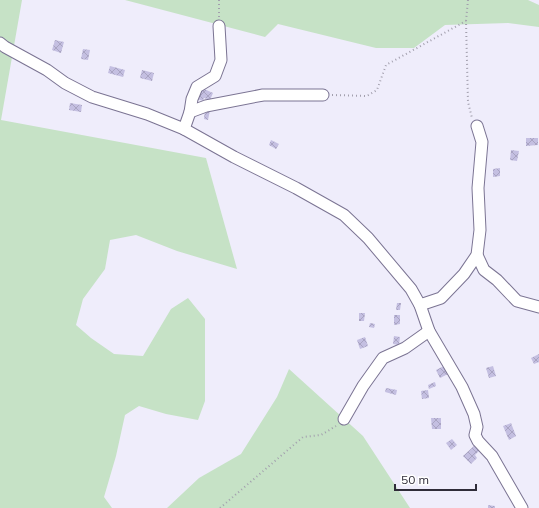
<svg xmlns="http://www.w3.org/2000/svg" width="539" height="508" viewBox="0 0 539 508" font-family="Mulish,sans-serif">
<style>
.green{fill:#c6e2c6}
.building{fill:url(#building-cross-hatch)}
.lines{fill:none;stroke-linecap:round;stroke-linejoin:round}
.minor-casing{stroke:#7b7493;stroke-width:13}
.path{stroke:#a29fad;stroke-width:2;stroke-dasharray:1 3;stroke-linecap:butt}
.minor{stroke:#fff;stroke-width:11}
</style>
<defs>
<pattern id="building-cross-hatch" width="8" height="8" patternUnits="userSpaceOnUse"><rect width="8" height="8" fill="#c4bfe1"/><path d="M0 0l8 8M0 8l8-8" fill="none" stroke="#a9a4c2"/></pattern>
</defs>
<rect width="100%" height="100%" fill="#efedfb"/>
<g class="green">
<polygon points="0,0 22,0 1,120 206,158 237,269 177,251 136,235 110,240 105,269 83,299 76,325 91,338 114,354 143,356 171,309 188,298 205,319 205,401 198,420 166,414 139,406 125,415 116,456 104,497 112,508 0,508"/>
<polygon points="125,0 528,0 539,5 539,27 508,23 445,25 414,48 376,48 278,24 265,37"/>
<polygon points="289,369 363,436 410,508 167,508 199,478 241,454 277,397"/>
</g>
<g class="building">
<polygon points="55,40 64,42 61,53 52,50"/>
<polygon points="83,49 90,50 88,60 81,59"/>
<polygon points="110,66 125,70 123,77 108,73"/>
<polygon points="142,70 154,73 152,81 140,78"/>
<polygon points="202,88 213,93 210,100 204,98 203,101 197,99"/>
<polygon points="70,103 82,105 81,112 69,110"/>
<polygon points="205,109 210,110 208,120 204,119"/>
<polygon points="526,138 538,138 538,145 526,146"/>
<polygon points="271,140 279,144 276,149 269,145"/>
<polygon points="511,150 519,151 517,161 510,160"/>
<polygon points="500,168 500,176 493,177 493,169"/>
<polygon points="397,303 401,303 400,310 396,310"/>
<polygon points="359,313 365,313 364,321 359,321"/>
<polygon points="394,315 400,315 400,324 394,325"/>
<polygon points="370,323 375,324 374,328 369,327"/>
<polygon points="394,336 400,337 399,345 393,344"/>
<polygon points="365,337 368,346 360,349 357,340"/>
<polygon points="539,354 539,362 534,364 531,358"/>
<polygon points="446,365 450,373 440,378 436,370"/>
<polygon points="493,366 496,376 489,378 486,368"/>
<polygon points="435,382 436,386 429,389 428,385"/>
<polygon points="386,388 397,390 396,395 385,392"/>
<polygon points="428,390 429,398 422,399 421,391"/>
<polygon points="431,418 441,418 441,429 432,429"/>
<polygon points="511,423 516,436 509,440 503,426"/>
<polygon points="452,439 457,445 451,450 446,443"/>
<polygon points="474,446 479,451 475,455 477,458 471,464 463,456"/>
<polygon points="488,505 495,506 495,508 488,508"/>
</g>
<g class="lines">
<g class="minor-casing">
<g id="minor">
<polyline points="0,43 5,47 47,70 65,83 92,97 147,114 184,129 234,157 296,188 344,215 368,238 411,289 420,305 429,331 462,387 474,414 477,427 475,435 478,441 492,456 522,508"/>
<polyline points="190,112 192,99 197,87 215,76 221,60 219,26"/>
<polyline points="184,129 190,112 206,106 263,95 323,95"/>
<polyline points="477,255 484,270 497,280 517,301 539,307"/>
<polyline points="420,305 441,298 464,274 477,255 480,230 478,188 482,142 477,126"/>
<polyline points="344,419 363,386 383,358 405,348 429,331"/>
</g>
</g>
<g class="path">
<polyline points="219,0 219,17"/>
<polyline points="468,0 466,21 468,102 472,118"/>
<polyline points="332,95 367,96 377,90 386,65 466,21"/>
<polyline points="220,508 303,437 321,435 336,426"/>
</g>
<use href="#minor" class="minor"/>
</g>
<path d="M395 484v6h81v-6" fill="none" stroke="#2f2c39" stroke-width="2"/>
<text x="401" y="484" font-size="12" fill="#2f2c39" stroke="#ffffff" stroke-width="3" paint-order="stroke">50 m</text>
</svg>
